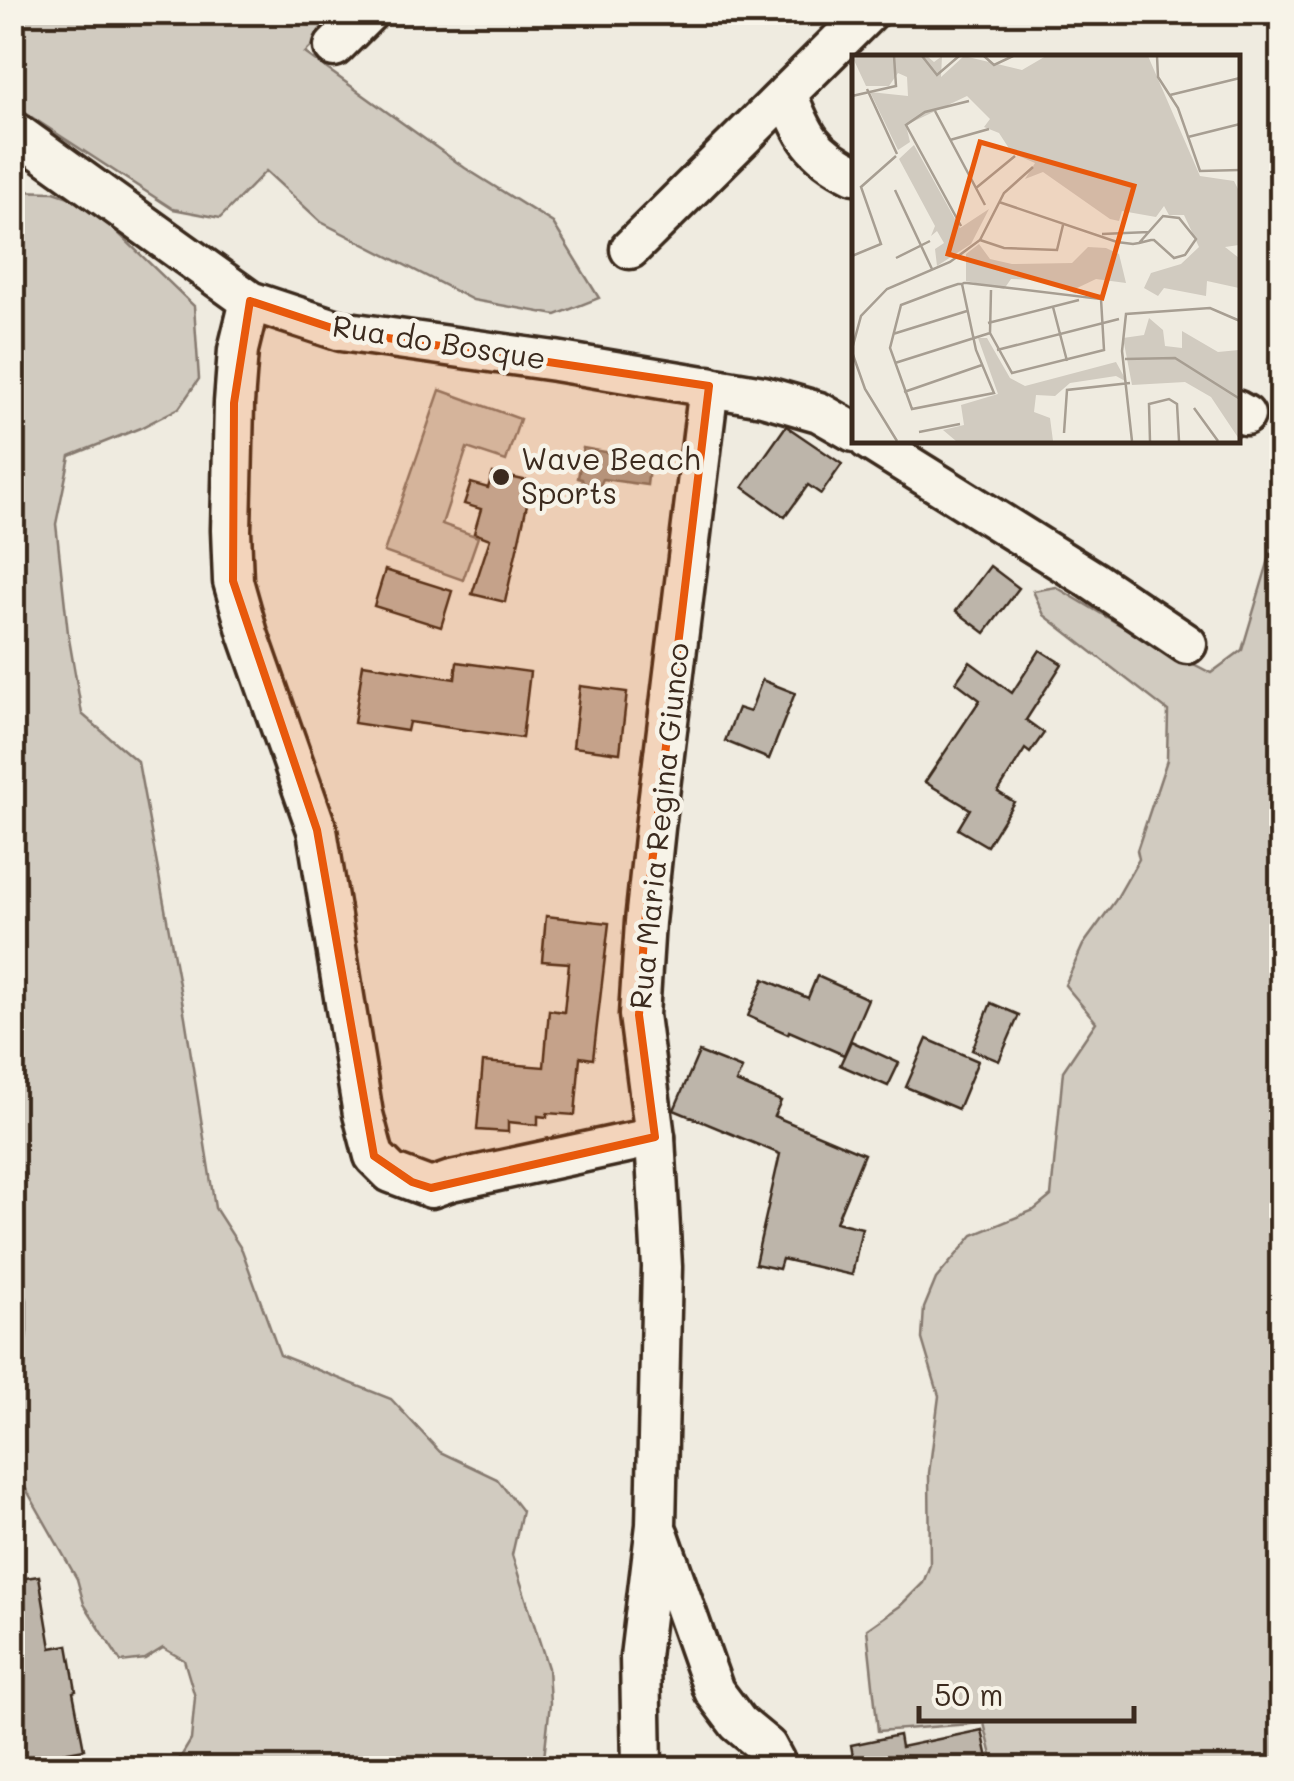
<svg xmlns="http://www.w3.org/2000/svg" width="1294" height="1781" viewBox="0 0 1294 1781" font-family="Mali,sans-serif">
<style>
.green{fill:#d1cbc0;stroke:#867a6f;stroke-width:2.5}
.water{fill:#aaa296;stroke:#7e7266;stroke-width:2.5}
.building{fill:#bdb5aa;stroke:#3b2a1e;stroke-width:2.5}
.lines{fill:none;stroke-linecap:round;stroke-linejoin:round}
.minor-casing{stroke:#3b2a1e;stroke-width:45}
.minor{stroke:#f7f3e8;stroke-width:38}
.marked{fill:#e8590c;fill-opacity:0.2;stroke:#e8590c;stroke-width:8;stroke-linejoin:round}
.poi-dot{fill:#3b2a1e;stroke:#f7f3e8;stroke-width:4}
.labels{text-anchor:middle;stroke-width:9;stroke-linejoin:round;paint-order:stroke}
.street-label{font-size:30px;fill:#3b2a1e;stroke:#f7f3e8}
.poi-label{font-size:30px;fill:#3b2a1e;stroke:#f7f3e8;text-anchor:start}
.inset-road{fill:none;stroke:#a79e92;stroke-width:2.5}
.view{fill:#e8590c;fill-opacity:0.15;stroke:#e8590c;stroke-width:5}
.inset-edge{fill:none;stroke:#3b2a1e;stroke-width:5}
</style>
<rect width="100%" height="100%" fill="#efebe0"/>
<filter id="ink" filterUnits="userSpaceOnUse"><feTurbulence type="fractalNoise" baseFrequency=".01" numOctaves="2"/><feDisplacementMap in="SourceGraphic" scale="20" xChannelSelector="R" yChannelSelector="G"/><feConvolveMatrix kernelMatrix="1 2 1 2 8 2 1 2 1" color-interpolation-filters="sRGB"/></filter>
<g filter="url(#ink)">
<g class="green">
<polygon points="12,13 344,13 305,53 465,168 553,223 599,298 556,315 473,300 321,222 266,171 220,218 173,209 13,105"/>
<polygon points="12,191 54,192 87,203 194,306 199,379 179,408 140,428 70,456 56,524 68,633 82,714 138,762 185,1017 215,1208 242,1250 280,1355 391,1399 440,1452 497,1479 522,1511 512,1555 548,1668 550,1703 543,1768 174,1768 191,1740 195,1697 184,1660 163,1648 145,1659 121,1662 84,1604 77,1579 13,1466 12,1405 20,1386 27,1332 27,1300 12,1248 13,1233 21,1194 16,1125 12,1104"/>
<polygon points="440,390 520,419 506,461 467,448 442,524 478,537 463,580 384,552"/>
<polygon points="1281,519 1281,1768 995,1768 984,1723 878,1731 867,1629 900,1606 923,1583 930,1565 929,1473 939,1396 922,1339 924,1308 936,1279 973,1235 1034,1210 1051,1196 1063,1071 1096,1022 1065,985 1083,945 1115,901 1139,859 1137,850 1167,760 1168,711 1044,615 1033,591 1056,587 1132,632 1211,673 1242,650"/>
</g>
<polygon class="water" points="583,448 650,460 647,485 603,479 597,492 586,493 582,479 578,478"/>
<g class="building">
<polygon points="786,426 842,464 821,494 808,485 785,517 743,487"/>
<polygon points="493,473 532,482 505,602 472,594 490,539 474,533 481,509 464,504 471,483 488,488"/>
<polygon points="990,566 1019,588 985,633 956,611"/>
<polygon points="385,570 452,591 441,627 374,606"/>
<polygon points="1040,650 1062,664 1026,720 1044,733 1030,753 1025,749 998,792 1014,802 987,846 958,829 970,809 925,782 980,700 956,682 970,662 1012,693"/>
<polygon points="457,662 530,672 522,738 409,722 407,731 354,723 363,664 455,679"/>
<polygon points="762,680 795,693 769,759 725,741 738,708 750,712"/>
<polygon points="580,686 627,692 620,753 573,747"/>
<polygon points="546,916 609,923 593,1059 580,1057 575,1115 547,1113 547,1117 538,1116 538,1125 508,1122 508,1132 477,1130 483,1062 544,1067 549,1010 564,1012 569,963 542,961"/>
<polygon points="817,976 868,999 844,1055 789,1031 788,1034 748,1016 764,979 808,998"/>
<polygon points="991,1003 1019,1015 999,1061 972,1050"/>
<polygon points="927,1039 978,1061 958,1109 906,1087"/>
<polygon points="851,1041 899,1063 888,1086 840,1065"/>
<polygon points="699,1052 742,1069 736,1082 781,1101 774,1116 864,1154 836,1222 862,1228 852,1275 782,1259 779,1269 755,1264 780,1154 674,1110"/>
<polygon points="39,1576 51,1648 68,1645 76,1691 73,1692 84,1749 21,1761 12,1717 12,1580"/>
<polygon points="982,1730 990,1768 847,1768 846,1758 853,1756 851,1745 899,1735 901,1747"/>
</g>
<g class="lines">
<g class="minor-casing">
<g id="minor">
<polyline points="334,47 369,12"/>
<path d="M787,93C803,135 812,154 854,174"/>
<polyline points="12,130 250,301 341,331 555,361 763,396 819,412 854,432"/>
<polyline points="630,249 869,12"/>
<polyline points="250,301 238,350 234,403 231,530 233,581 248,634 317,830 363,1114 374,1156 391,1173 431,1188 451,1181 655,1137"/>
<polyline points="1236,410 1245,415"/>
<polyline points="868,440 1092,580 1187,644"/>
<polyline points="659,1535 714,1691 738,1723 767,1747 775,1762 774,1768"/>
<polyline points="642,1768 640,1657 656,1525 662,1267 655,1137 639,1015 645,922 655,828 709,386"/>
</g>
</g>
<use href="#minor" class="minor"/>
</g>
</g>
<path class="marked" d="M250,301L341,331L709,386L645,922L639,1015L655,1137L431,1188L412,1182L374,1156L317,830L233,581L234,403Z"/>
<circle class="poi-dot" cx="501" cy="477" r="10"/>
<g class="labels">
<g class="street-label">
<text transform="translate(439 343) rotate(9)" y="10">Rua do Bosque</text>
<text transform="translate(660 826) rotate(-84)" y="10">Rua Maria Regina Giunco</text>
</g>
<g class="poi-label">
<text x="521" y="470">Wave Beach<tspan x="521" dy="34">Sports</tspan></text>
</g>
</g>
<g transform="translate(852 55)">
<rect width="388" height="388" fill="#efebe0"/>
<path d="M0,1H75L82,7L90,1L89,22L112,1L170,15L194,1H296L348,121L382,126L387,136V190L373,192L387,203V233L355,226L354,241L312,233L306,241L292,233L299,218L329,209L347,192L332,160H317L312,151L304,162L270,156L267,166L258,164L191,117L173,124L183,108L160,98L147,78L132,72L138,64L115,41L54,70L58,87L46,95L18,37L56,41L55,22L46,18L37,31H14ZM62,90L108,173L137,154L119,189L85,211L83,194L92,188L85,176L79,181L83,171L47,104ZM127,189L138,204L160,209L220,208L236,192L254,193L267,199L274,228L244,224L223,234L224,239L194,225L159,224L152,234L114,226V199ZM297,263L311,275L313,291L330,293V276L366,297L387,295V384L359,342L333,327L280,330L271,283L292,280ZM126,283H135L158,323L173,331L264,307L275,327L264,321L218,328L203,341L184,340L182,357L198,363L201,386H104L91,375L112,370L109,350L146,339Z" fill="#d1cbc0"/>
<path class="inset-road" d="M70,1L85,20L107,1M132,1L142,10L161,1M305,1L306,22L326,53L348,116L388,115M15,34L45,99M318,40L388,23M0,41L44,31L42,1M83,56L133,150M336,82L388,69M98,85L137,74M124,133L163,101M43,135L80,214M147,147L265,187L281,189L287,188L299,185H302L322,203L333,200L344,184L327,163L311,161L287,188M109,171L54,70L73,57L117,46M250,179L297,177M128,185L152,193L205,195L211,170M0,201L29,189L9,132L44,101M44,203L78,186M110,229L124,295L142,338L60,354L38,293L49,250L94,233L106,229H110L112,228H115L249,244L252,295L160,318L138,278L139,235M201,252L215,306M136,268L227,245M41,279L115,256M0,294L9,261L35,234L98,207L128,185L152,138L181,112M145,295L267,264M0,297L13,334L45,386M273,304L323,303L388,344M43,308L138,278M52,337L130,310M342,353L366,386M67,377L108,369M212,378L215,335L278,328M280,386L270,296L274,259L358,253L388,266M298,386L297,349L317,344L325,349L327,386"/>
<path class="view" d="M128,87L282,131L250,243L96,199Z"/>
<rect width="388" height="388" class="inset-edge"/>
</g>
<rect width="1294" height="1781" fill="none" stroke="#f7f3e8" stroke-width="50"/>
<rect x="25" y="25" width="1244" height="1731" fill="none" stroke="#3b2a1e" stroke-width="4" filter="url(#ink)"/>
<path d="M919 1706v15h215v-15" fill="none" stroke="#3b2a1e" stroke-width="5"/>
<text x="934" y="1706" font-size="30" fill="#3b2a1e" stroke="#f7f3e8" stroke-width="8" paint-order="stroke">50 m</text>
</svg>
